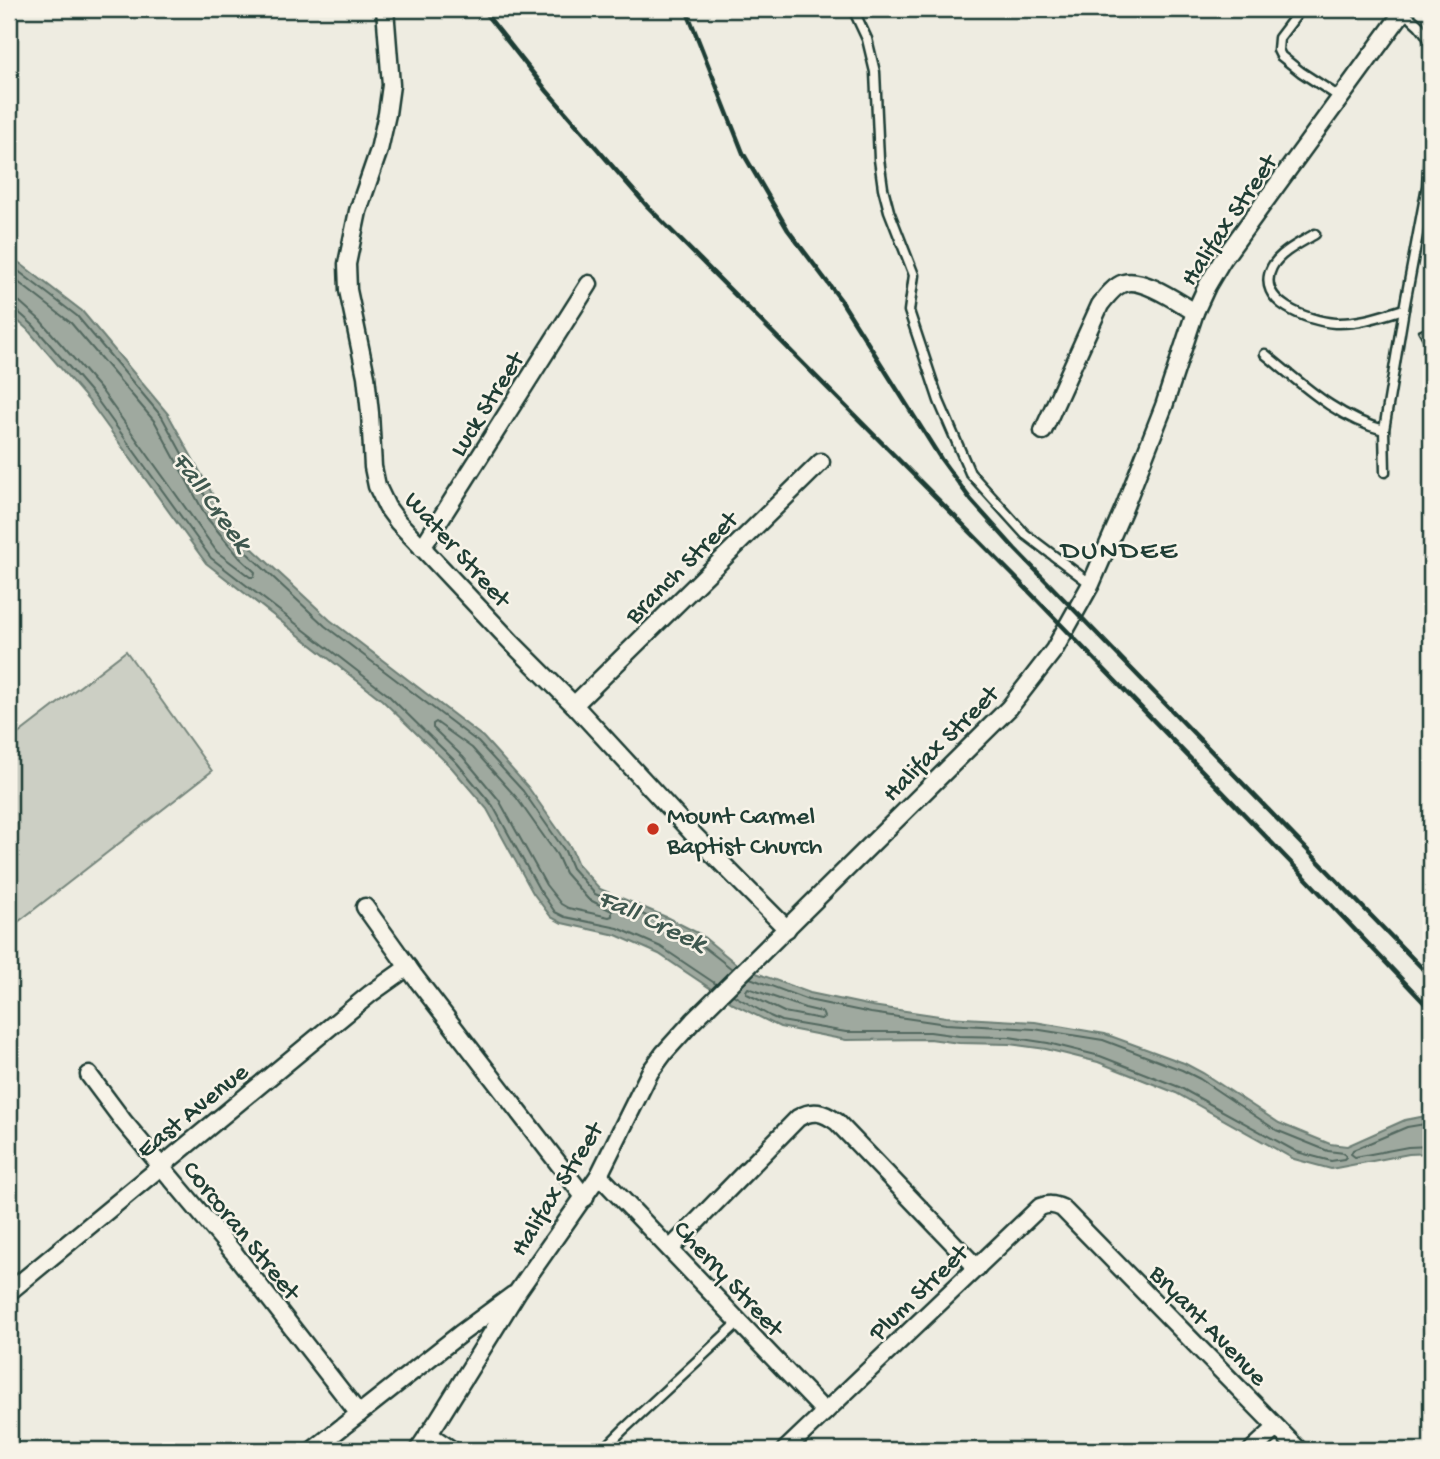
<svg xmlns="http://www.w3.org/2000/svg" width="1440" height="1459" viewBox="0 0 1440 1459" font-family="'Gochi Hand',sans-serif">
<style>
.green{fill:#cccfc4;stroke:#76867c;stroke-width:2}
.water{fill:#9fa99f;stroke:#6c7e74;stroke-width:2}
.lines{fill:none;stroke-linecap:round;stroke-linejoin:round}
.shore{stroke:#52685f;stroke-width:2}
.building{fill:#b5bbb0;stroke:#1f3d34;stroke-width:2;filter:url(#shadow)}
.lane-casing{stroke:#1f3d34;stroke-width:13}
.street-casing{stroke:#1f3d34;stroke-width:21}
.lane{stroke:#f7f3e8;stroke-width:8}
.street{stroke:#f7f3e8;stroke-width:16}
.rail{stroke:#1f3d34;stroke-width:4.5}
.poi-dot{fill:#c8321e;stroke:#f7f3e8;stroke-width:2.5}
.labels{text-anchor:middle;stroke-width:5;stroke-linejoin:round;paint-order:stroke}
.street-label{font-size:26px;fill:#1f3d34;stroke:#f7f3e8}
.poi-label{font-size:26px;fill:#1f3d34;stroke:#f7f3e8;text-anchor:start}
.water-label{font-size:28px;font-style:italic;fill:#3f584f;stroke:#f7f3e8}
.neighbourhood-label{font-size:28px;letter-spacing:2px;fill:#1f3d34;stroke:#f7f3e8}
</style>
<defs>
<filter id="shadow"><feDropShadow dx="6" dy="-6" stdDeviation="0" flood-color="#0004"/></filter>
</defs>
<rect width="100%" height="100%" fill="#eeece1"/>
<filter id="ink" filterUnits="userSpaceOnUse"><feTurbulence type="fractalNoise" baseFrequency=".0143" numOctaves="2"/><feDisplacementMap in="SourceGraphic" scale="14" xChannelSelector="R" yChannelSelector="G"/><feConvolveMatrix kernelMatrix="1 2 1 2 8 2 1 2 1" color-interpolation-filters="sRGB"/></filter>
<g filter="url(#ink)">
<polygon class="green" points="126,651 212,771 9,929 9,741"/>
<polygon class="water" points="9,255 82,311 168,414 221,510 252,548 330,620 483,737 528,787 571,848 578,865 600,889 666,917 700,934 740,967 810,993 872,1006 946,1017 1035,1022 1105,1034 1184,1063 1203,1073 1279,1123 1330,1144 1347,1146 1405,1120 1431,1115 1431,1153 1409,1154 1331,1169 1294,1159 1176,1093 1098,1062 1046,1049 1009,1044 959,1043 930,1039 846,1040 780,1027 735,1005 659,954 616,935 562,923 551,917 533,893 487,809 452,768 382,700 206,563 89,401 28,330 9,313"/>
<g class="lines">
<g class="shore">
<polyline points="9,264 77,316 162,417 215,514 247,553 325,626 478,742 523,791 565,851 572,868 595,894 663,923 695,940 732,969"/>
<polyline points="9,275 71,323 155,422 207,518 240,558 255,572 254,577 250,577 217,552 102,391 40,320 20,302 9,299"/>
<polyline points="9,308 15,309 33,325 95,397 211,558 387,694 457,763 493,806 539,889 555,912 565,917 618,928 661,947 716,984"/>
<polygon points="436,722 472,748 516,797 557,855 565,873 588,899 612,911 612,916 609,917 568,908 561,904 546,885 499,800 463,757 433,728 433,724"/>
<polygon points="748,988 805,1008 822,1012 824,1017 821,1019 784,1012 747,994 746,991"/>
<polyline points="733,995 770,1016 781,1021 846,1032 930,1032 959,1036 1009,1037 1048,1043 1100,1056 1179,1087 1297,1152 1331,1161 1344,1159 1346,1157 1344,1153 1328,1151 1276,1130 1200,1079 1182,1070 1103,1040 1034,1029 946,1024 871,1013 808,1000 750,978"/>
<polyline points="1431,1123 1407,1127 1353,1150 1351,1154 1355,1157 1408,1147 1431,1146"/>
</g>
</g>
<polygon class="building" points="1431,325 1431,336 1423,340 1418,331"/>
<g class="lines">
<g class="lane-casing">
<g id="lane">
<polyline points="853,9 867,39 875,72 879,159 883,188 889,211 914,275 909,311 939,401 970,473 1025,534 1091,584"/>
<polyline points="1301,9 1279,38 1278,50 1281,56 1301,72 1341,98"/>
<path d="M1402,13C1416,20 1425,30 1431,44"/>
<path d="M1315,234C1302,242 1280,252 1272,267C1254,302 1309,321 1335,323C1359,324 1381,316 1404,309"/>
<path d="M1265,354C1302,384 1337,418 1384,430"/>
<polyline points="1385,472 1384,430 1404,309 1427,186 1431,113"/>
<polyline points="603,1450 624,1429 739,1322"/>
</g>
</g>
<g class="street-casing">
<g id="street">
<polyline points="385,9 391,85 387,114 379,150 358,211 347,264 348,290 366,376 370,413 373,467 377,486 387,507 398,522 512,643 574,705 693,834 787,929"/>
<path d="M1043,431L1100,305C1106,297 1114,286 1124,283C1143,277 1179,303 1195,312"/>
<polyline points="422,548 589,284"/>
<polyline points="574,705 821,462"/>
<polyline points="365,907 415,977 585,1198"/>
<polyline points="89,1075 124,1122 234,1253 359,1414"/>
<polyline points="599,1175 825,1412"/>
<path d="M670,1249L798,1118C813,1109 823,1112 837,1122L977,1268"/>
<polyline points="9,1292 370,994 408,967"/>
<polyline points="428,1434 452,1450"/>
<polyline points="313,1450 460,1334 513,1295"/>
<polyline points="418,1450 438,1420 518,1291 599,1175 650,1072 664,1053 693,1021 1009,708 1054,650 1091,584 1124,508 1164,406 1195,312 1207,286 1223,259 1405,9"/>
<path d="M785,1450L1040,1207C1048,1204 1053,1204 1062,1208L1299,1450"/>
<polyline points="1252,1450 1276,1428"/>
</g>
</g>
<use href="#lane" class="lane"/>
<use href="#street" class="street"/>
<g class="rail">
<polyline points="482,9 547,91 647,206 1014,576 1299,871 1431,1010"/>
<polyline points="686,9 743,153 788,230 840,299 941,459 971,500 1015,549 1421,967 1431,980"/>
</g>
</g>
</g>
<circle class="poi-dot" cx="653" cy="829" r="7"/>
<g class="labels">
<g class="street-label">
<text transform="translate(1227 219) rotate(-56)" y="9">Halifax Street</text>
<text transform="translate(485 403) rotate(-58)" y="9">Luck Street</text>
<text transform="translate(459 548) rotate(48)" y="9">Water Street</text>
<text transform="translate(680 566) rotate(-45)" y="9">Branch Street</text>
<text transform="translate(939 742) rotate(-45)" y="9">Halifax Street</text>
<text transform="translate(191 1109) rotate(-39)" y="9">East Avenue</text>
<text transform="translate(555 1188) rotate(-58)" y="9">Halifax Street</text>
<text transform="translate(243 1229) rotate(51)" y="9">Corcoran Street</text>
<text transform="translate(730 1277) rotate(47)" y="9">Cherry Street</text>
<text transform="translate(917 1291) rotate(-44)" y="9">Plum Street</text>
<text transform="translate(1210 1324) rotate(46)" y="9">Bryant Avenue</text>
</g>
<g class="poi-label">
<text x="667" y="823">Mount Carmel<tspan x="667" dy="30">Baptist Church</tspan></text>
</g>
<g class="water-label">
<text transform="translate(214 500) rotate(54)" y="10">Fall Creek</text>
<text transform="translate(653 918) rotate(25)" y="10">Fall Creek</text>
</g>
<g class="neighbourhood-label">
<text x="1120" y="558">DUNDEE</text>
</g>
</g>
<rect width="1440" height="1459" fill="none" stroke="#f7f3e8" stroke-width="35"/>
<rect x="18" y="18" width="1405" height="1424" fill="none" stroke="#1f3d34" stroke-width="2.5" filter="url(#ink)"/>
</svg>
